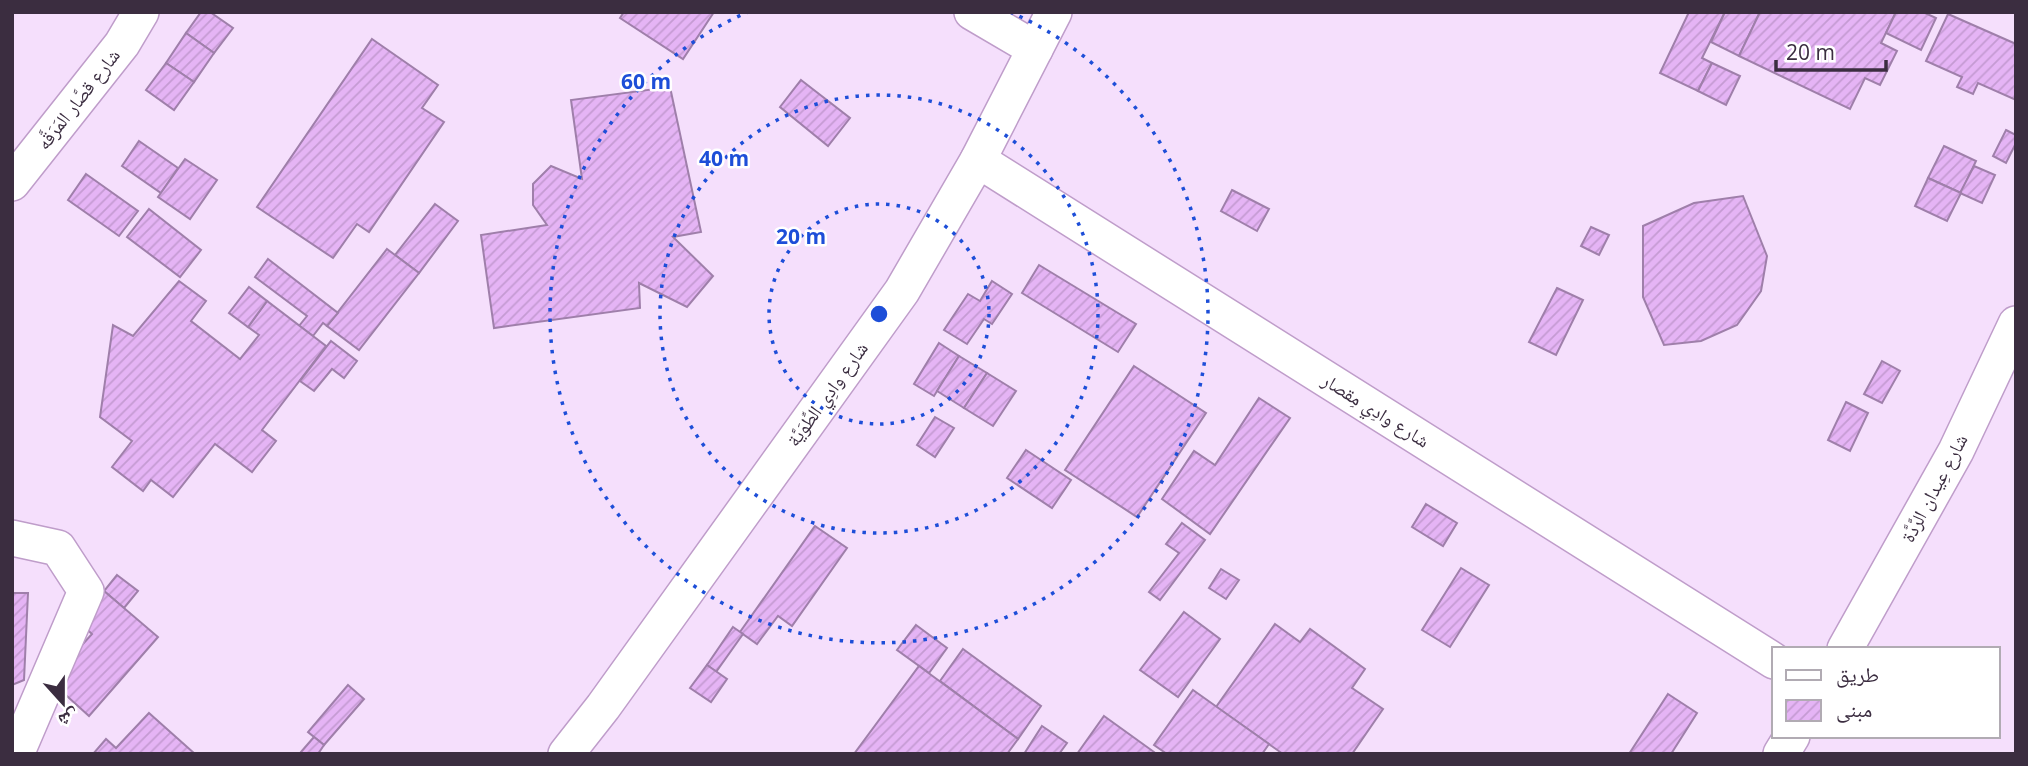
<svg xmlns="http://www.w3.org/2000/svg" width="2028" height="766" viewBox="0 0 2028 766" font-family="'Open Sans','Noto Naskh Arabic',sans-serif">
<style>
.building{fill:url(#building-hatch);stroke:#9f7faa;stroke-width:2}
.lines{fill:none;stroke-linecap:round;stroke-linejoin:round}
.street-casing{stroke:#bf9dca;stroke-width:38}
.street{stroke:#fff;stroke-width:35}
.ring{fill:none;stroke:#1d4ed8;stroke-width:3.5;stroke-dasharray:3.5 7}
.labels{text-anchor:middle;stroke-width:5;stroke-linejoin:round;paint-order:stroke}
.street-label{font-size:19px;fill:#3b2d40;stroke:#fff}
.centre{fill:#1d4ed8;stroke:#fff;stroke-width:3.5}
.ring-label{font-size:21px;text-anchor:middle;font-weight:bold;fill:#1d4ed8;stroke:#fff;stroke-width:5;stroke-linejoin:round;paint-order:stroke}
</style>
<defs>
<pattern id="building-hatch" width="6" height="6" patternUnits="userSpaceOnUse" patternTransform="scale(1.75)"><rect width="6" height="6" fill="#e5b4f5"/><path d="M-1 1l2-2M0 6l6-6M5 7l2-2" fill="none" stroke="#c59bd3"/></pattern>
</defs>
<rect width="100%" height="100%" fill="#f5dffc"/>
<g class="building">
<polygon points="201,12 210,12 233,28 214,53 186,33"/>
<polygon points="624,12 714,12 683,59 620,18"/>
<polygon points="1689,12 1725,12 1702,58 1712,63 1698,91 1660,73"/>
<polygon points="1725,12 1760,12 1739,56 1711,42"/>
<polygon points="1760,12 1896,12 1881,43 1897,51 1880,85 1865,78 1850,109 1739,56"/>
<polygon points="1896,12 1923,12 1936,18 1921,50 1886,33"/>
<polygon points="1948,14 2016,44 2016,100 1978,83 1973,94 1957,87 1962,77 1926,61"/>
<polygon points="186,33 214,53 194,82 166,63"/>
<polygon points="372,39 438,85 422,108 444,122 369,232 357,224 333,258 257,207"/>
<polygon points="166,63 194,82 174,110 146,90"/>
<polygon points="1712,63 1740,76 1726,105 1698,91"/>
<polygon points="801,80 850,118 828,146 780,107"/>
<polygon points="670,87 701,232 673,237 713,276 687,307 639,283 640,308 494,328 481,235 547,225 533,205 533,184 551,166 582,179 571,100"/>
<polygon points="2006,130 2016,135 2016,143 2006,163 1993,156"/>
<polygon points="139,141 178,168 161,193 122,166"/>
<polygon points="1944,146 1976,161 1961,193 1928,178"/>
<polygon points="185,159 217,180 190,219 158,197"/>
<polygon points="1974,166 1995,175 1982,203 1960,193"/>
<polygon points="86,174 138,211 119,236 68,200"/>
<polygon points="1928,178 1961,193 1947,221 1915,206"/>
<polygon points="1232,190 1269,209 1257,231 1221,211"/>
<polygon points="1743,196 1767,256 1761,291 1737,325 1701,341 1664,345 1643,297 1643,226 1694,203"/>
<polygon points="435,204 458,221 419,273 395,255"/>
<polygon points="149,209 201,250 180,277 127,237"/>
<polygon points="1591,227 1609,235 1599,255 1581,246"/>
<polygon points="387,249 419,273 359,350 327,326"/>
<polygon points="268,259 338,313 327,326 323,323 313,336 299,326 307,316 255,277"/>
<polygon points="1039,265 1136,324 1118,352 1022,293"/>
<polygon points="179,281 206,301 191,321 240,359 259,335 248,327 267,301 326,346 262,430 276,441 252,472 215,444 173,497 151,480 143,491 112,467 132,441 100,417 113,325 133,336"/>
<polygon points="992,281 1012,294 992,324 984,319 967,344 944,330 968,294 980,301"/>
<polygon points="249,287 267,301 248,327 229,313"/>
<polygon points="1557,288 1583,300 1556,355 1529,342"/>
<polygon points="331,341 357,361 344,378 332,369 314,391 300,381"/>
<polygon points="939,343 959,356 934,396 914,384"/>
<polygon points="959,356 987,373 964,408 937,391"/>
<polygon points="1882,361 1900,371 1882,403 1864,394"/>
<polygon points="1134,366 1206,413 1137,517 1065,470"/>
<polygon points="987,373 1016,391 993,426 964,408"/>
<polygon points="1259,398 1290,418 1210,534 1162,499 1194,451 1215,465"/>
<polygon points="1846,402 1868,413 1850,451 1828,440"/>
<polygon points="935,417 954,428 935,457 917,445"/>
<polygon points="1026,450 1071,480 1052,508 1007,478"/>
<polygon points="1426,504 1457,523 1443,546 1412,527"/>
<polygon points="1182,523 1205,540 1160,600 1149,592 1179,553 1166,544"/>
<polygon points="815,526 847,548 792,626 778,616 757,644 740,632"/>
<polygon points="1461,568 1489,585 1450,647 1422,630"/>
<polygon points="1221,569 1239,580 1226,599 1209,588"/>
<polygon points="117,575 138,591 124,608 104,591"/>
<polygon points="104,591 158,637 89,716 58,688 69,676 60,669 92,634 78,621"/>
<polygon points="12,593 28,593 24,680 12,685"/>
<polygon points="1184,612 1220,639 1178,697 1140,670"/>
<polygon points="1275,624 1300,642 1310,629 1365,669 1352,688 1383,709 1352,754 1283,754 1216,707"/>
<polygon points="916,625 947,648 929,673 897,650"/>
<polygon points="733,627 743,634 716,672 707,665"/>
<polygon points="963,649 1041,706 1018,739 940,681"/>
<polygon points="707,665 727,679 711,702 690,688"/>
<polygon points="919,666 1018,739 1007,754 854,754"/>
<polygon points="348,685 364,699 324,745 308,732"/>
<polygon points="1193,690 1269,744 1262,754 1167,754 1154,745"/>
<polygon points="1668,694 1697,713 1671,754 1629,754"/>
<polygon points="149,713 195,754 93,754 106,739 116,748"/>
<polygon points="1104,716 1154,752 1153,754 1077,754"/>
<polygon points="1042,726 1067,743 1059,754 1024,754"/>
<polygon points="314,737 324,745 318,754 302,754 301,752"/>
</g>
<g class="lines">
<g class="street-casing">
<g id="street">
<polyline points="972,12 1035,49"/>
<polyline points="978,160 1774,661"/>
<polyline points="12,183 122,44 141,12"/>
<polyline points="12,538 58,548 86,591 20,745 12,753"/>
<polyline points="1845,649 1956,451 2016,324"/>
<polyline points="566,754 603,707 902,291 978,160 1054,12"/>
<polyline points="1781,754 1792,736"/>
</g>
</g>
<use href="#street" class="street"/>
</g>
<g class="ring">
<circle cx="879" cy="314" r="110"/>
<circle cx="879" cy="314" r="219"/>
<path d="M1010 12A329 329 0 1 1 748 12"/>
</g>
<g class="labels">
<g class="street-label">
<text transform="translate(78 99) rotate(-52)" y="7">شارع قصَّار المَرَقَّه</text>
<text transform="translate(827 394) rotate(-54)" y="7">شارع وادِي الطِّوَيَّة</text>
<text transform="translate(1376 410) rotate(32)" y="7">شارع وادِي مِقصار</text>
<text transform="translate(1934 488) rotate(-62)" y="7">شارع عِيدان الرَّدَّة</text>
</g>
</g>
<circle cx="879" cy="314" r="10" class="centre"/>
<g class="ring-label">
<text x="646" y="89">60 m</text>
<text x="724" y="166">40 m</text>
<text x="801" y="244">20 m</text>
</g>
<rect width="2028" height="766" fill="none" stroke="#3b2d40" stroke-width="28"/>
<rect x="1772" y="647" width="228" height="91" fill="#ffffff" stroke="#b1abb3" stroke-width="2"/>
<rect x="1786" y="670" width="35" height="10" fill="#ffffff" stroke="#b1abb3" stroke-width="2"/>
<text x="1836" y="682" font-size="21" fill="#3b2d40">طريق</text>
<rect x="1786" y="700" width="35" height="21" fill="url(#building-hatch)" stroke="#b1abb3" stroke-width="2"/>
<text x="1836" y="717" font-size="21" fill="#3b2d40">مبنى</text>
<g transform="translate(63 703) rotate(159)" stroke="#ffffff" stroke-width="5" paint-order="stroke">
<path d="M0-5L12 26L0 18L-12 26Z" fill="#3b2d40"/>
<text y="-10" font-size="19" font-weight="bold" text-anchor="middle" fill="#3b2d40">ش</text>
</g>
<path d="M1776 60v10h110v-10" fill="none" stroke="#3b2d40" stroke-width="3.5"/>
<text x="1786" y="60" font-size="21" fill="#3b2d40" stroke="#ffffff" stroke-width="5" paint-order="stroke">20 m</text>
</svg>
